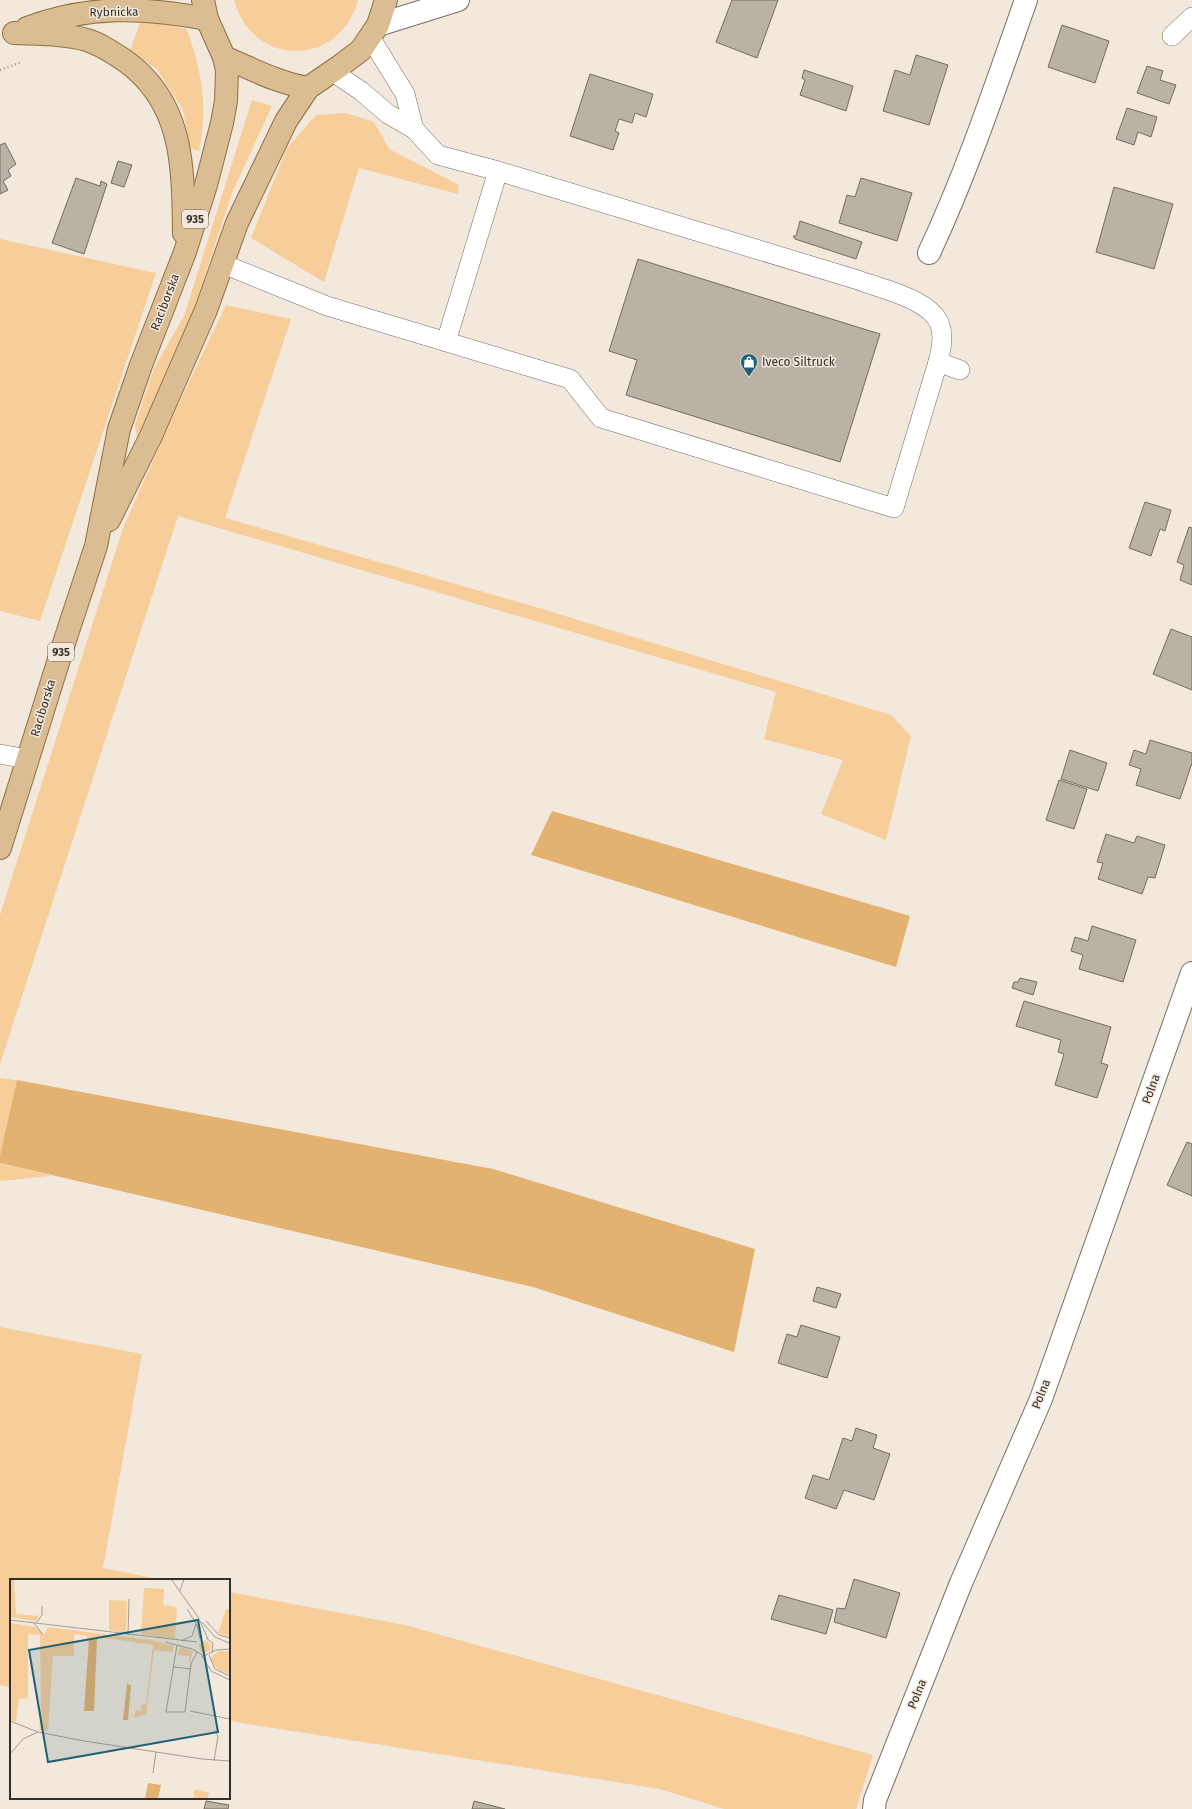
<svg xmlns="http://www.w3.org/2000/svg" width="1192" height="1809" viewBox="0 0 1192 1809" font-family="'Fira Sans',sans-serif">
<style>
.green{fill:#f7ce9a}
.forest{fill:#e4b270}
.building{fill:#bbb2a6;stroke:#756c61}
.lines{fill:none;stroke-linecap:round;stroke-linejoin:round}
.service-casing{stroke:#776e63;stroke-width:20}
.minor-casing{stroke:#776e63;stroke-width:24}
.tertiary-casing{stroke:#776e63;stroke-width:24}
.primary-casing{stroke:#906f41;stroke-width:24}
.path{stroke:#999389;stroke-width:2.5;stroke-dasharray:1 3;stroke-linecap:butt}
.service{stroke:#fff;stroke-width:19}
.minor{stroke:#fff;stroke-width:22}
.tertiary{stroke:#fff;stroke-width:22}
.primary{stroke:#dbbd94;stroke-width:22}
.labels{text-anchor:middle;stroke-width:3;stroke-linejoin:round;paint-order:stroke}
.shield{fill:#f2e8db;stroke:#6c665f;stroke-width:1}
.shield-label{font-size:11px;font-weight:bold;fill:#322f2a}
.street-label{font-size:12px;fill:#322f2a;stroke:#f2e8db}
.poi-label{font-size:12px;fill:#322f2a;stroke:#f2e8db;text-anchor:start}
.inset-road{fill:none;stroke:#a59e94;stroke-width:1}
.view{fill:#206176;fill-opacity:0.15;stroke:#206176;stroke-width:2}
.inset-edge{fill:none;stroke:#322f2a;stroke-width:2}
</style>
<rect width="100%" height="100%" fill="#f2e8db"/>
<g class="green">
<path d="M234,0H358C340,68 252,68 234,0Z"/>
<path d="M141,20L187,29C201,72 209,105 199,151L190,148L183,110L157,69L130,51Z"/>
<polygon points="252,100 272,106 232,193 194,308 137,438 135,425 154,368 184,316"/>
<polygon points="346,113 374,122 389,149 459,185 458,194 359,168 324,282 251,238 287,148 316,115"/>
<polygon points="0,239 156,273 40,621 0,611"/>
<polygon points="226,305 291,319 225,518 522,603 891,715 911,736 886,840 821,814 843,760 764,739 776,692 178,516 0,1064 0,915 123,528 177,407"/>
<polygon points="0,1078 17,1080 0,1155"/>
<polygon points="0,1163 52,1176 0,1181"/>
<polygon points="0,1327 142,1354 103,1568 163,1580 11,1580 11,1687 0,1685"/>
<polygon points="229,1592 405,1625 873,1755 856,1809 724,1809 660,1789 229,1721"/>
</g>
<g class="forest">
<polygon points="552,811 910,916 896,967 531,855"/>
<polygon points="17,1080 493,1169 755,1249 734,1352 533,1287 0,1163 0,1155"/>
</g>
<g class="building">
<polygon points="732,0 778,0 757,58 716,42"/>
<polygon points="1062,25 1109,41 1095,83 1048,67"/>
<polygon points="916,55 948,65 929,125 883,111 895,70 910,75"/>
<polygon points="1147,66 1163,71 1160,80 1176,85 1169,104 1137,93"/>
<polygon points="804,70 853,86 846,111 800,95 805,80 802,78"/>
<polygon points="590,74 653,94 646,117 635,113 632,123 619,119 615,131 619,133 613,150 570,136"/>
<polygon points="1127,108 1157,117 1151,137 1138,132 1134,145 1116,139"/>
<polygon points="5,143 16,164 8,170 11,176 3,181 8,190 0,194 0,145"/>
<polygon points="118,161 132,165 124,187 111,183"/>
<polygon points="76,178 100,186 101,181 107,184 84,254 52,243"/>
<polygon points="861,178 912,193 897,241 839,223 847,195 855,197"/>
<polygon points="1114,187 1173,204 1154,269 1096,252"/>
<polygon points="800,221 862,242 856,259 795,239 793,236 796,236"/>
<polygon points="638,259 880,334 840,462 626,395 637,360 609,351"/>
<polygon points="1145,502 1171,510 1165,531 1160,529 1151,556 1129,548"/>
<polygon points="1189,527 1192,528 1192,585 1180,580 1184,565 1177,562"/>
<polygon points="1171,629 1192,637 1192,690 1153,674"/>
<polygon points="1150,740 1192,753 1192,763 1180,799 1136,785 1141,769 1129,765 1134,750 1146,754"/>
<polygon points="1070,750 1107,763 1098,791 1061,779"/>
<polygon points="1059,780 1087,789 1074,829 1046,820"/>
<polygon points="1106,834 1134,843 1137,836 1165,845 1155,878 1148,877 1142,894 1098,879 1103,863 1097,862"/>
<polygon points="1092,926 1136,940 1123,982 1079,969 1083,955 1071,951 1075,937 1088,941"/>
<polygon points="1020,978 1037,982 1033,995 1012,988 1014,982 1018,982"/>
<polygon points="1024,1001 1111,1027 1101,1063 1108,1065 1097,1098 1055,1085 1064,1054 1058,1052 1061,1040 1016,1026"/>
<polygon points="1187,1142 1192,1144 1192,1196 1167,1185"/>
<polygon points="817,1287 841,1294 836,1308 813,1301"/>
<polygon points="801,1325 840,1337 827,1378 778,1363 787,1334 797,1337"/>
<polygon points="856,1428 877,1435 873,1448 890,1454 874,1500 844,1490 836,1509 805,1498 813,1475 829,1480 843,1438 852,1441"/>
<polygon points="854,1579 900,1593 886,1638 834,1622 837,1608 845,1609"/>
<polygon points="779,1595 833,1610 826,1634 771,1619"/>
<polygon points="206,1801 229,1805 228,1809 204,1809"/>
<polygon points="474,1801 505,1809 472,1809"/>
</g>
<g class="lines">
<g class="service-casing">
<g id="service">
<polyline points="1172,36 1192,17"/>
<polyline points="370,37 405,94 414,129"/>
<path d="M223,264L327,306L570,379L601,418L894,508L938,362C941,350 944,337 940,325C931,299 881,289 858,280L498,171L438,155L414,129L388,114L361,91L333,72"/>
<polyline points="446,342 498,171"/>
<polyline points="938,362 960,370"/>
<polyline points="0,754 28,759"/>
</g>
</g>
<g class="minor-casing">
<g id="minor">
<path d="M929,253C967,172 996,85 1026,0"/>
<polyline points="874,1809 875,1800 961,1583 1041,1399 1192,973"/>
</g>
</g>
<g class="tertiary-casing">
<polyline id="tertiary" points="378,25 458,0"/>
</g>
<g class="primary-casing">
<g id="primary">
<path d="M27,28C88,5 144,7 207,19"/>
<path d="M14,33C37,34 60,33 83,39C97,42 112,52 124,60C184,102 183,167 184,233"/>
<path d="M224,57C252,69 278,83 308,88"/>
<polyline points="109,520 150,438 206,310 237,223 286,121 308,88 340,66 361,50 378,25 386,0"/>
<polyline points="0,848 66,637 96,546 119,429 141,365 185,252 206,185 222,123 226,101 227,70 224,57 207,19 203,0"/>
</g>
</g>
<polyline class="path" points="0,70 22,62"/>
<use href="#service" class="service"/>
<use href="#minor" class="minor"/>
<use href="#tertiary" class="tertiary"/>
<use href="#primary" class="primary"/>
</g>
<defs>
<g id="shop-pin" transform="scale(0.9)"><path d="M0 17L-7.5 6A9.5 9.5 0 1 1 7.5 6Z" fill="#206176" stroke="#f2e8db"/><path d="M-5-2.5h2.3a2.7 3.5 0 0 1 5.4 0H5L5.5 6h-11ZM-1.5-2.5h3a1.5 2.3 0 0 0-3 0Z" fill="#fff"/></g>
</defs>
<g fill-rule="evenodd">
<use href="#shop-pin" x="749" y="362"/>
</g>
<g class="labels">
<g class="shield">
<rect x="182" y="210" width="26" height="18" rx="3"/>
<rect x="48" y="643" width="26" height="18" rx="3"/>
</g>
<g class="shield-label">
<text x="195" y="223">935</text>
<text x="61" y="656">935</text>
</g>
<g class="street-label">
<text transform="translate(114 12) rotate(-1)" y="4">Rybnicka</text>
<text transform="translate(165 302) rotate(-69)" y="4">Raciborska</text>
<text transform="translate(43 708) rotate(-73)" y="4">Raciborska</text>
<text transform="translate(1151 1089) rotate(-70)" y="4">Polna</text>
<text transform="translate(1041 1394) rotate(-69)" y="4">Polna</text>
<text transform="translate(917 1694) rotate(-68)" y="4">Polna</text>
</g>
<g class="poi-label">
<text x="762" y="366">Iveco Siltruck</text>
</g>
</g>
<g transform="translate(10 1579)">
<rect width="220" height="220" fill="#f2e8db"/>
<path d="M0,0H4L6,35L29,37L25,42L0,38ZM134,9L154,10L153,26L167,28L165,60L131,55ZM99,21L117,22L116,54L99,51ZM216,30L220,31V58L208,54ZM0,44L25,48L34,56L38,48L141,61L164,67L163,73L144,71L136,136L124,138L126,131L131,132L132,125H136L143,66L88,58L79,60V65L77,57L64,55V77H43L38,152L29,151L31,132L30,56L18,55V119L9,120L6,143L0,141ZM189 68a6 6 0 1 1 12 0a6 6 0 1 1-12 0ZM170,68L183,72L179,87V77L167,76ZM209,72H220V95L208,91L201,81L202,77ZM184,211L199,213L197,220H183Z" fill="#f7ce9a"/>
<path d="M79,60H87L84,132H74ZM117,105L121,106L118,141H113ZM138,204L151,206L148,220H135Z" fill="#e4b270"/>
<path class="inset-road" d="M161,0L188,38L198,60M170,12L174,0M177,30L187,46L190,60M0,41L187,63M196,42L209,56L220,59M192,43L205,58L219,64M24,44L33,56M26,44L32,36V27M118,56L119,20M196,59L203,64L202,74M171,62L182,57L186,45M155,63L182,70L194,77L206,71L220,70M167,66L156,133H175L181,85L187,73M199,76L205,90L220,97M192,77L201,92L220,101M164,88L181,90M180,132L220,140M0,142L28,153L74,162L192,180L220,182M0,175L13,160L28,153M204,182L208,157L204,151M143,194L146,173"/>
<path class="view" d="M188,41L208,153L38,183L19,71Z"/>
<rect width="220" height="220" class="inset-edge"/>
</g>
</svg>
